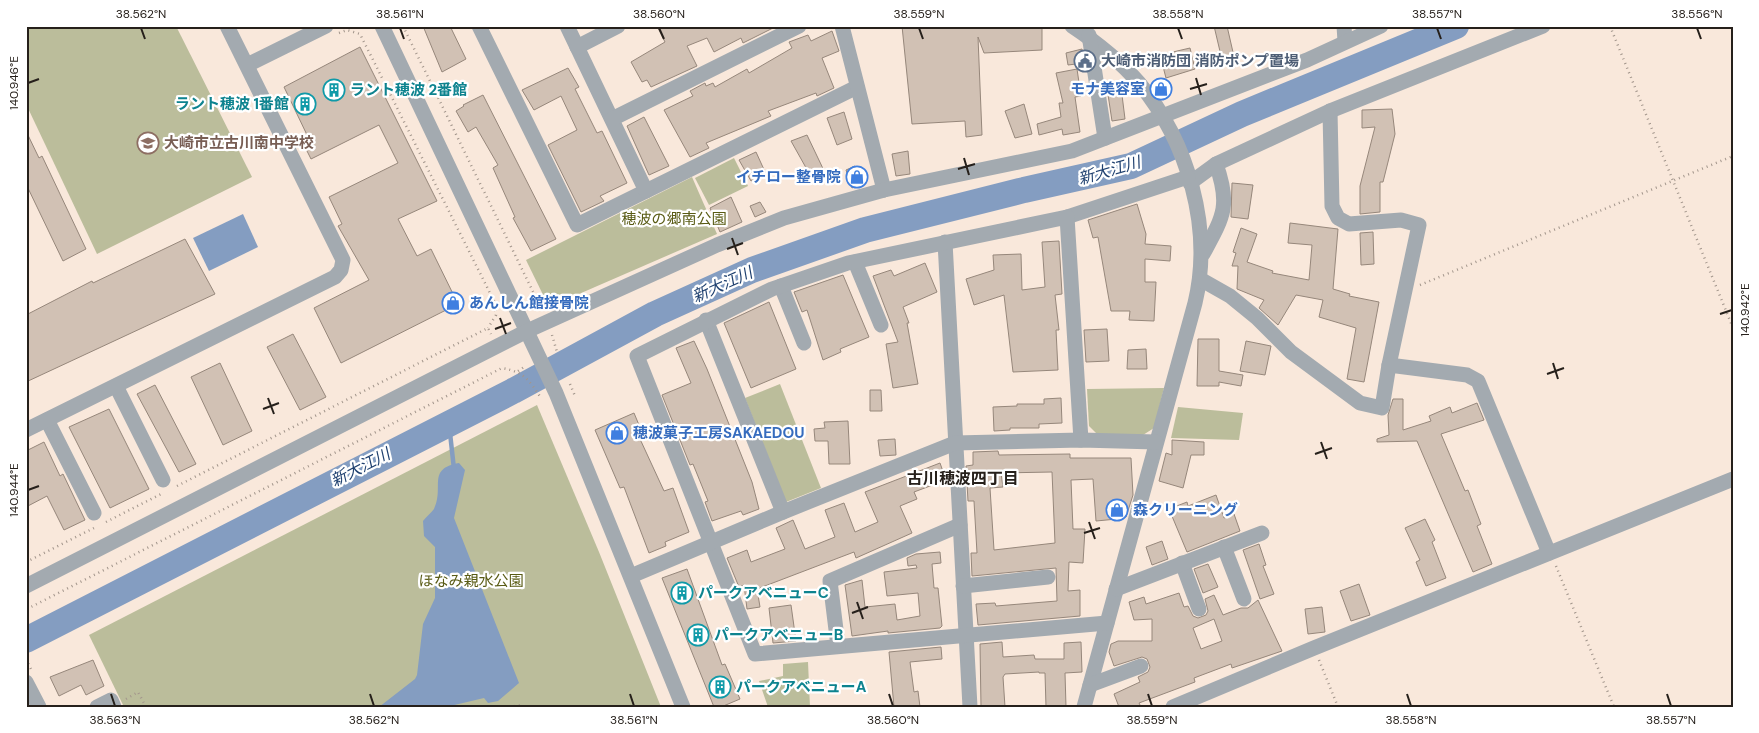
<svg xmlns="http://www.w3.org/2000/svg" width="1759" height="733" viewBox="0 0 1759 733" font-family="'DM Sans','Noto Sans JP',sans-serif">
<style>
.green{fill:#bbbd9b}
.water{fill:#849dc1}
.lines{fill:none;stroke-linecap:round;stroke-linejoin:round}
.stream{stroke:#849dc1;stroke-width:4.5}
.river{stroke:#849dc1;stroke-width:26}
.building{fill:#d1c1b4;stroke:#96877b;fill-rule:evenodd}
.path{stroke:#a3968c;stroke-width:2.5;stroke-dasharray:1 4;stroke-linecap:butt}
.minor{stroke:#a3aab0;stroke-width:15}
.ticks{fill:none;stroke:#26201b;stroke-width:2}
.labels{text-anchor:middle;stroke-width:4.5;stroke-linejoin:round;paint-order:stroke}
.service-label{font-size:15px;font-weight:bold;fill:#4e5e75;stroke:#fff;text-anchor:start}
.shop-label{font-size:15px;font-weight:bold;fill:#366cbe;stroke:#fff;text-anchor:start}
.culture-label{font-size:15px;font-weight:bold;fill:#0d838f;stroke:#fff;text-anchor:start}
.education-label{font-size:15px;font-weight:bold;fill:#785e54;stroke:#fff;text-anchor:start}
.park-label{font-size:15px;fill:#595b14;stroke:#fff}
.water-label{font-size:16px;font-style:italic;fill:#1f406f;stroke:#fff}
.neighbourhood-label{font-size:16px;font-weight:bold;fill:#26201b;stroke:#fff}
.neatline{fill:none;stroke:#26201b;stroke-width:2}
.ticks-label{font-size:12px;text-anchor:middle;fill:#26201b}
</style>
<rect width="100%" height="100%" fill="#f9e8db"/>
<g class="green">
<polygon points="26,26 176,26 252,177 97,254 26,104"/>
<polygon points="734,158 748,186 709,205 695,178"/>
<polygon points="692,177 717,234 549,307 526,260"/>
<polygon points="780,384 821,488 786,502 745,398"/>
<polygon points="1164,388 1154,428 1143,435 1098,435 1089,426 1087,389"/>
<polygon points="537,405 599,552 661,707 124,707 89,635"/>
<polygon points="1178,407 1243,413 1239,440 1171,438"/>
<polygon points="808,662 810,707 768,707 759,681 783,676 783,664"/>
</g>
<g class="water">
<polygon points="243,214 258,247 209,271 193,238"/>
<path d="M459,463L465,470L454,518L519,683L498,701L488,703L484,698L446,707H379L415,679L417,675L423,624L435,598V547L424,536L423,521C426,517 431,513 434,509C445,487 426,469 459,463Z"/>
</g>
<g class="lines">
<polyline class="stream" points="449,424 454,469"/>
<polyline class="river" points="26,640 513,391 655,314 752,270 865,230 1024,190 1131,166 1242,114 1456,26"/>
</g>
<g class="building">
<polygon points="423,26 450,26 466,59 442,72"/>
<polygon points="657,26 777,26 743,43 741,38 714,52 707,38 687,46 697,66 651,87 647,80 642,82 631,62 665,42"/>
<polygon points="902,26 1042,26 1042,50 984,53 978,37 982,135 966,137 965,121 912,124"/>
<polygon points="1214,26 1227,26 1235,61 1223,64"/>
<polygon points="832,31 839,51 822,58 834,88 817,96 816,93 768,111 771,116 706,143 709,148 690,157 664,110 693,96 690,91 705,83 706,86 713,83 715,87 747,69 749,73 792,48 789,42 808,35 811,41"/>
<polygon points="360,47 437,201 398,219 417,256 431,249 458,304 341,363 314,308 369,280 338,226 342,224 329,197 398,163 379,125 311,159 302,141 308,137 284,87"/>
<polygon points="1190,48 1195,69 1166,78 1160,55"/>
<polygon points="1082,49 1084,63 1068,65 1066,53"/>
<polygon points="568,68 579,87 575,89 597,133 602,131 627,183 600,196 604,201 581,212 548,145 577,130 561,96 534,110 522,90"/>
<polygon points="1077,69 1081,96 1075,97 1080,132 1063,135 1062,129 1039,135 1037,124 1061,117 1059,103 1063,103 1056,73"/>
<polygon points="1121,87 1125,119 1112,121 1107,88"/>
<polygon points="483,95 556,239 531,251 513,218 515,217 493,168 498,165 476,127 468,132 456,111 464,106 463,105"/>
<polygon points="1024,104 1032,134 1015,138 1005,111"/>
<polygon points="1392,109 1395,134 1383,182 1380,182 1380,212 1360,214 1360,186 1375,127 1362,128 1362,110"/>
<polygon points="844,112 852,139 837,145 827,118"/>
<polygon points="644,117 669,166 649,175 627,126"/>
<polygon points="26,131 39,158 42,156 86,249 63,261 26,184"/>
<polygon points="807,135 827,177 814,182 791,141"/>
<polygon points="908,151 910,174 896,176 892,154"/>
<polygon points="756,152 766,174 751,181 739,160"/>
<polygon points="855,166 865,181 852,188 846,170"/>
<polygon points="1232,183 1253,185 1248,219 1231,217"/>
<polygon points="731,197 742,222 720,232 710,208"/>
<polygon points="760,202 766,212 755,217 750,206"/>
<polygon points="1137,204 1146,234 1145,244 1171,246 1170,261 1145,259 1145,282 1156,282 1154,321 1129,320 1130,311 1111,311 1098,237 1093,238 1088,220"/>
<polygon points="1290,223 1338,229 1333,289 1350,294 1349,296 1379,302 1364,382 1347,379 1356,328 1319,317 1323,300 1296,295 1278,325 1259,308 1264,300 1237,289 1238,266 1232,266 1236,253 1233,252 1241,228 1257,234 1247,262 1273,271 1272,273 1309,280 1312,245 1288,243"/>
<polygon points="1373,232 1374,264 1361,265 1360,233"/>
<polygon points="185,239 215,294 26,382 26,315 92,281 93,283"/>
<polygon points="1059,241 1062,294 1055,295 1059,330 1056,330 1058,370 1013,372 1004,295 974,305 966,279 994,270 993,255 1021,254 1022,290 1045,287 1042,242"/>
<polygon points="925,263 937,292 903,307 909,323 907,323 918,384 893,388 886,344 898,342 873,276 891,270 894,276"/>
<polygon points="843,275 869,337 840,349 841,352 823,360 807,310 802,312 794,292"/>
<polygon points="769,302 796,369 751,388 724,323"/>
<polygon points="1107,329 1109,361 1086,362 1084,330"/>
<polygon points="293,334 326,397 300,410 267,347"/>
<polygon points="1198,339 1219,339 1219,371 1243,375 1241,386 1219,382 1219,386 1197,386"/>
<polygon points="694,341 707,369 752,482 759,509 743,515 741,511 712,521 705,502 708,501 693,464 690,465 662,395 691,383 676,348"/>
<polygon points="1246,341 1271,346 1265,375 1240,371"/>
<polygon points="1146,349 1147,369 1127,369 1128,350"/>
<polygon points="220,363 252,431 223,445 191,377"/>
<polygon points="155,385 196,464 179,472 137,394"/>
<polygon points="870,390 881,390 882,411 870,411"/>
<polygon points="1061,398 1062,423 1039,424 1039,428 1010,428 1010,430 994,431 993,407 1017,406 1017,404 1044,404 1044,399"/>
<polygon points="1393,399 1403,399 1403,430 1431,421 1429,416 1450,407 1452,413 1477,403 1484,420 1441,434 1465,491 1468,490 1481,524 1477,526 1492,564 1473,572 1417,441 1377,442 1377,439 1389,435 1388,415"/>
<polygon points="109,409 149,489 110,508 69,427"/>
<polygon points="634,413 644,437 640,439 664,491 673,488 689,532 665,542 666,546 649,553 624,487 620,488 595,430"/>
<polygon points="848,421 850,464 829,464 828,441 815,441 814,429 825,428 824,422"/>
<polygon points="895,439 896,455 880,456 878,440"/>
<polygon points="1172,440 1204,442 1204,455 1191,455 1183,488 1159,481 1166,453 1172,455"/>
<polygon points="44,442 60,476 63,474 85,520 64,530 47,496 26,507 26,451"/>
<path d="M998,451L999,455L1070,454V458H1131L1133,495L1126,517L1116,514L1117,519L1096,521L1093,479L1071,480L1073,529H1085L1083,563L1069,562L1068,591L1080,590V616L978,625L976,604L995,603L996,606L1057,601L1056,568L972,576L971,553H977L974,501H968L966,466L973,465V452ZM1052,472L1055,543L994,550L990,488L1003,487L1001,473Z"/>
<polygon points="940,463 946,480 914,492 917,499 900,506 912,533 856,558 854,552 757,589 760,607 747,609 744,585 739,587 727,558 747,550 751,562 785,549 776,528 793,520 805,549 835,537 825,510 844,503 855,532 878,522 865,492"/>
<polygon points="1216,495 1224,518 1234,514 1240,531 1187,552 1169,509 1187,502 1188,506"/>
<polygon points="1425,519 1435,540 1432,542 1446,578 1426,586 1416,562 1420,560 1405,528"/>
<polygon points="1162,541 1168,559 1152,565 1146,547"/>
<polygon points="1259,544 1266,565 1263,566 1274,594 1260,599 1243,550"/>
<polygon points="940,552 941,563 932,564 934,588 938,588 942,626 940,628 888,633 888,631 852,636 845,585 862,580 865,607 895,604 897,620 920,616 918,593 887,596 884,572 917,568 916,565 908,566 907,558 916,554"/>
<polygon points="1208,564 1218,587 1203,593 1194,569"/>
<polygon points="687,569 722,665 725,664 740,699 721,707 714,707 662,578"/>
<polygon points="1359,584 1370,615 1351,621 1340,591"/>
<path d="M1179,593L1184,607L1188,606L1193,616L1198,618L1206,615L1208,611L1205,599L1214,595L1223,615L1241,608H1248L1258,600L1282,651L1232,668L1231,664L1194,678L1195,682L1139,703L1141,707H1119L1114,694L1140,682L1138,677L1148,672L1150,667L1147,659L1142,657L1114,666L1109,652L1111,644L1118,641H1152V619L1134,620L1129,602L1144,597L1146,604ZM1214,619L1222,641L1201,649L1193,628Z"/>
<polygon points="791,605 796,641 773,643 769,608"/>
<polygon points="1322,607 1325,632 1308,634 1305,609"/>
<polygon points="1002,642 1003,657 1034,655 1035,659 1064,659 1064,643 1081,642 1082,672 1065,673 1066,707 1046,707 1045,673 1039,673 1039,672 1005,674 1003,677 1005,707 981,707 980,644"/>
<polygon points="941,647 942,659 910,662 914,692 918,691 920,707 894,707 889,652"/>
<polygon points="93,660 104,686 86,695 81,685 59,696 50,677"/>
</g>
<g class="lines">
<g class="path">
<polyline points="403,26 541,308"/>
<polyline points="1610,26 1733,328"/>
<polyline points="339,33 347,30 360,34 494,301 496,315 488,328"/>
<polyline points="1420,285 1733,156"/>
<polyline points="552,335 557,352"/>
<polyline points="518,371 524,367"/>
<polyline points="570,384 575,396"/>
<polyline points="177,486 488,328 491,334"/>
<polyline points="106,522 161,494"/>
<polyline points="26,562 94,528"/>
<polyline points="1556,566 1614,707"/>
<path d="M27,609L502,368C524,372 529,380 541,398"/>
<polyline points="26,659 31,669"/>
<polyline points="1319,660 1338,707"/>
<polyline points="126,699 138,692 146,707"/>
<polyline points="509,707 521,705 521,707"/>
</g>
<g class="minor">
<polyline points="382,26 556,393 683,707"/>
<polyline points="479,26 577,225 857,87"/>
<polyline points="567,26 646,191"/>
<polyline points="842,26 884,190"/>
<path d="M1072,26C1096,42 1120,61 1139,83C1188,142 1213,228 1195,303L1084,707"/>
<polyline points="1344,26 1345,41"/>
<polyline points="1089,35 1105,138"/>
<polyline points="577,47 618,26"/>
<polyline points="247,65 326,26"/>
<polyline points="1330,111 1332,206 1338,218 1349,224 1401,220 1419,225 1389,365"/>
<polyline points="612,119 799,26"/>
<polyline points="1190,183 1216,164 1330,111 1543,26"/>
<polyline points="1067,217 1188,177"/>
<polyline points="945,242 970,707"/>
<path d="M1203,254C1223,217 1231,206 1216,164"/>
<polyline points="855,262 881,325"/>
<polyline points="1200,279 1230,296 1257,318 1291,352 1360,403 1382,408 1389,365 1467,375 1478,381 1549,553"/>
<polyline points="781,286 804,343"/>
<polyline points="706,320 783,512"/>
<polyline points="116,386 163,480"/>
<polyline points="47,420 94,513"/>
<polyline points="26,430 335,277 341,270 343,260 227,26"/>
<polyline points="1081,440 1067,217 848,263 772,289 637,356 755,654 1107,623"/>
<polyline points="1224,547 1244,599"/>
<polyline points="1182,563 1199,609"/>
<polyline points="631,576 783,512 955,443 1081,440 1156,442"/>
<polyline points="26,586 527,331 717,245 784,218 884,190 1072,151 1307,60 1381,26"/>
<polyline points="963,586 1048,577"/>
<polyline points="1116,589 1262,533"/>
<polyline points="838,646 830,581 960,525"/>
<polyline points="26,682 39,707"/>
<polyline points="1090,685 1141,666"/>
<polyline points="97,707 111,700 114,707"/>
<polyline points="1173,707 1314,648 1733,479"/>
</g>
</g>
<path class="ticks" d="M141,28L145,39M400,28L404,39M659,28L664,39M919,28L923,39M1178,28L1182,39M1437,28L1441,39M1697,28L1701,39M1196,78L1201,95M28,83L39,79M1190,89L1207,84M964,158L969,175M958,169L975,164M732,238L738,255M727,249L743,243M1720,314L1732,310M500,318L506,334M495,329L511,323M1553,363L1558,379M1547,374L1564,368M268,398L274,414M263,409L279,403M1321,442L1327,459M1315,454L1332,448M28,490L39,486M1089,522L1095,539M1084,533L1100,528M857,602L863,619M852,613L868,607M111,694L115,706M370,694L374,706M630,694L634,706M889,694L893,706M1148,694L1152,706M1407,694L1411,706M1667,694L1671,706"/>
<defs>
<g id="civic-ring" transform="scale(1.125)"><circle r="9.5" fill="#fff" stroke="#5c6f8a" stroke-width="1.5"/><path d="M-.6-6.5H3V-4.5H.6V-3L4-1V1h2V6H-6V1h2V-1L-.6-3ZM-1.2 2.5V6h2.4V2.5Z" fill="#5c6f8a"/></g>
<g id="shop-ring" transform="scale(1.125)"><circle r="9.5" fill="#fff" stroke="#3f7fe0" stroke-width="1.5"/><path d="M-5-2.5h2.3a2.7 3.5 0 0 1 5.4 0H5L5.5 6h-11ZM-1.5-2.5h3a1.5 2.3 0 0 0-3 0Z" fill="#3f7fe0"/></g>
<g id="building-ring" transform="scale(1.125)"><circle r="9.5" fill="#fff" stroke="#0f9aa8" stroke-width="1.5"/><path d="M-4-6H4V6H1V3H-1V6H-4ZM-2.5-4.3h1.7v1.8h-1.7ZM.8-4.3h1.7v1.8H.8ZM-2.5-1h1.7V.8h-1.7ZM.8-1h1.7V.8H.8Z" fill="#0f9aa8"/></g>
<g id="school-ring" transform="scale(1.125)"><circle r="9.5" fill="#fff" stroke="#8d6e63" stroke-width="1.5"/><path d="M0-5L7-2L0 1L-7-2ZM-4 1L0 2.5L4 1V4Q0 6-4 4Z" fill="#8d6e63"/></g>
</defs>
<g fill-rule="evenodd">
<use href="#civic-ring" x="1085" y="61"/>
<use href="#shop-ring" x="1161" y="89"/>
<use href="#building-ring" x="334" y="90"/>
<use href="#building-ring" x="305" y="104"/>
<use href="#school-ring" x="148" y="143"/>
<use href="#shop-ring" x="857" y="177"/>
<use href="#shop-ring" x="453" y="303"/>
<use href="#shop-ring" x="617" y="433"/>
<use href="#shop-ring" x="1117" y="510"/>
<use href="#building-ring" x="682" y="593"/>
<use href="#building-ring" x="698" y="635"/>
<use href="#building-ring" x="720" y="687"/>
</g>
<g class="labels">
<g class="service-label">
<text x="1101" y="66">大崎市消防団 消防ポンプ置場</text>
</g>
<g class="shop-label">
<text x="1145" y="94" text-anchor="end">モナ美容室</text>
<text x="841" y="182" text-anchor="end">イチロー整骨院</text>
<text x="469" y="308">あんしん館接骨院</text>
<text x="633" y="438">穂波菓子工房SAKAEDOU</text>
<text x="1133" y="515">森クリーニング</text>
</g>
<g class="culture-label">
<text x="350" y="95">ラント穂波 2番館</text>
<text x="289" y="109" text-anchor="end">ラント穂波 1番館</text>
<text x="698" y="598">パークアベニューC</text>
<text x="714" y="640">パークアベニューB</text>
<text x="736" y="692">パークアベニューA</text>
</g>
<g class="education-label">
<text x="164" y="148">大崎市立古川南中学校</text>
</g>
<g class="park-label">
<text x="674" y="224">穂波の郷南公園</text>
<text x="471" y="586">ほなみ親水公園</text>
</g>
<g class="water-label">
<text transform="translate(1109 170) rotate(-16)" y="6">新大江川</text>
<text transform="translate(722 284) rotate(-24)" y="6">新大江川</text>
<text transform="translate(360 467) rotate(-27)" y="6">新大江川</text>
</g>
<g class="neighbourhood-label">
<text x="963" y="484">古川穂波四丁目</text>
</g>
</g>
<rect width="1759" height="733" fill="none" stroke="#ffffff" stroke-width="55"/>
<rect x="28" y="28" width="1704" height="678" class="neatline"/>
<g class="ticks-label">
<text x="141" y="18">38.562°N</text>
<text x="400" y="18">38.561°N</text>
<text x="659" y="18">38.560°N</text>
<text x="919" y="18">38.559°N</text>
<text x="1178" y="18">38.558°N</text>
<text x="1437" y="18">38.557°N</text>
<text x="1697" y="18">38.556°N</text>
<text transform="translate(14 83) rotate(-90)" y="4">140.946°E</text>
<text transform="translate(1745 310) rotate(-90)" y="4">140.942°E</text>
<text transform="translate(14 490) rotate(-90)" y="4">140.944°E</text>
<text x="115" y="724">38.563°N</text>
<text x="374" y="724">38.562°N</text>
<text x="634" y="724">38.561°N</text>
<text x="893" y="724">38.560°N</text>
<text x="1152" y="724">38.559°N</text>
<text x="1411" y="724">38.558°N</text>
<text x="1671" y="724">38.557°N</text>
</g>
</svg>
